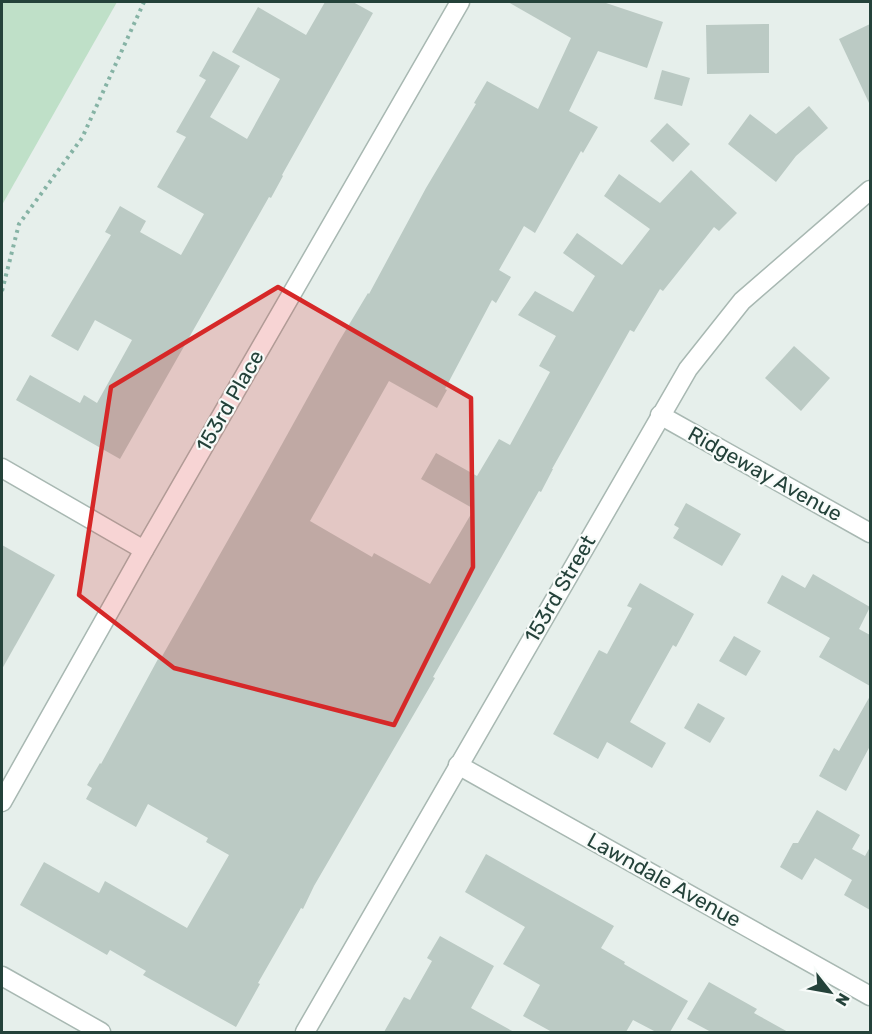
<svg xmlns="http://www.w3.org/2000/svg" width="872" height="1034" viewBox="0 0 872 1034" font-family="Rubik,sans-serif">
<style>
.green{fill:#bfe0c8}
.building{fill:#bbcac4}
.lines{fill:none;stroke-linecap:round;stroke-linejoin:round}
.minor-casing{stroke:#a8b8b2;stroke-width:21}
.path{stroke:#86b3a5;stroke-width:4;stroke-dasharray:3 4.5;stroke-linecap:butt}
.minor{stroke:#fff;stroke-width:18}
.marked{fill:#d62828;fill-opacity:0.2;stroke:#d62828;stroke-width:4.5;stroke-linejoin:round}
.labels{text-anchor:middle;stroke-width:4.5;stroke-linejoin:round;paint-order:stroke}
.street-label{font-size:21px;fill:#24423a;stroke:#f7fbf9}
</style>
<rect width="100%" height="100%" fill="#e6efeb"/>
<polygon class="green" points="2,2 117,2 2,205"/>
<g class="building">
<polygon points="325,2 353,2 373,13 282,175 283,176 271,198 269,197 120,459 16,400 30,375 80,403 84,395 97,403 132,340 95,320 78,351 51,336 111,235 105,232 120,206 146,221 140,232 181,255 204,214 157,187 186,137 176,132 206,80 199,76 213,51 240,66 210,117 247,139 280,79 232,52 258,7 306,35"/>
<polygon points="508,2 603,2 663,22 647,68 598,51 569,111 598,127 583,153 581,151 535,233 524,226 499,270 511,277 496,303 492,300 445,389 447,390 437,408 389,381 310,521 372,557 374,553 430,584 474,509 421,479 436,453 477,476 499,439 510,445 550,372 539,366 556,336 518,315 535,291 573,312 595,276 563,253 577,233 622,265 650,229 604,196 619,174 660,203 691,170 737,213 719,231 714,227 663,291 660,289 634,332 630,330 552,469 553,469 541,492 539,491 433,677 435,678 314,886 303,909 301,908 258,983 260,984 236,1027 143,975 146,971 110,950 107,955 20,905 44,862 99,893 105,881 187,928 229,855 206,842 208,838 148,804 136,827 86,799 92,788 87,785 100,763 101,764 158,659 160,660 266,473 338,343 368,293 369,294 426,188 476,104 474,103 487,81 538,109 571,38"/>
<polygon points="769,24 769,73 707,74 706,25"/>
<polygon points="870,24 870,105 839,39"/>
<polygon points="662,70 690,78 682,106 654,99"/>
<polygon points="809,106 828,128 796,156 776,182 728,144 750,114 776,134"/>
<polygon points="667,123 690,144 673,162 650,141"/>
<polygon points="794,346 830,378 801,411 765,378"/>
<polygon points="686,503 741,534 722,566 673,538 679,528 674,525"/>
<polygon points="2,545 55,575 2,669"/>
<polygon points="813,574 870,607 859,629 870,635 870,686 819,657 830,638 767,603 782,575 805,588"/>
<polygon points="640,583 694,614 676,647 673,645 630,722 666,743 652,768 607,742 598,759 553,734 599,650 607,654 632,608 627,606"/>
<polygon points="734,636 761,651 746,676 719,661"/>
<polygon points="870,696 870,746 846,791 819,776 834,748 839,751"/>
<polygon points="698,703 725,718 710,743 684,728"/>
<polygon points="817,810 860,835 852,849 865,856 870,847 870,910 844,895 852,880 815,858 802,880 780,867 793,843 798,843"/>
<polygon points="486,854 614,926 601,948 625,962 624,964 688,1001 670,1032 656,1032 633,1020 626,1032 552,1032 523,1016 540,985 503,964 525,927 465,892"/>
<polygon points="440,936 494,966 471,1008 514,1032 384,1032 404,997 410,1000 432,961 427,958"/>
<polygon points="709,982 757,1009 754,1013 788,1032 711,1032 687,1019"/>
</g>
<g class="lines">
<g class="minor-casing">
<g id="minor">
<polyline points="660,415 870,533"/>
<polyline points="2,468 144,550"/>
<polyline points="458,765 870,996"/>
<polyline points="2,802 144,550 460,2"/>
<polyline points="2,976 101,1032"/>
<polyline points="305,1032 688,369 742,301 870,190"/>
</g>
</g>
<polyline class="path" points="2,291 19,224 82,138 144,2"/>
<use href="#minor" class="minor"/>
</g>
<path class="marked" d="M278,287L471,398L473,567L394,725L174,668L79,595L111,387Z"/>
<g class="labels">
<g class="street-label">
<text transform="translate(230 401) rotate(-60)" y="7">153rd Place</text>
<text transform="translate(765 474) rotate(29)" y="7">Ridgeway Avenue</text>
<text transform="translate(560 589) rotate(-60)" y="7">153rd Street</text>
<text transform="translate(664 880) rotate(29)" y="7">Lawndale Avenue</text>
</g>
</g>
<rect width="872" height="1034" fill="none" stroke="#24423a" stroke-width="6"/>
<g transform="translate(830 992) rotate(121)" stroke="#f7fbf9" stroke-width="4.5" paint-order="stroke">
<path d="M0-4.5L10 22L0 15L-10 22Z" fill="#24423a"/>
<text y="-9" font-size="16" font-weight="bold" text-anchor="middle" fill="#24423a">N</text>
</g>
</svg>
